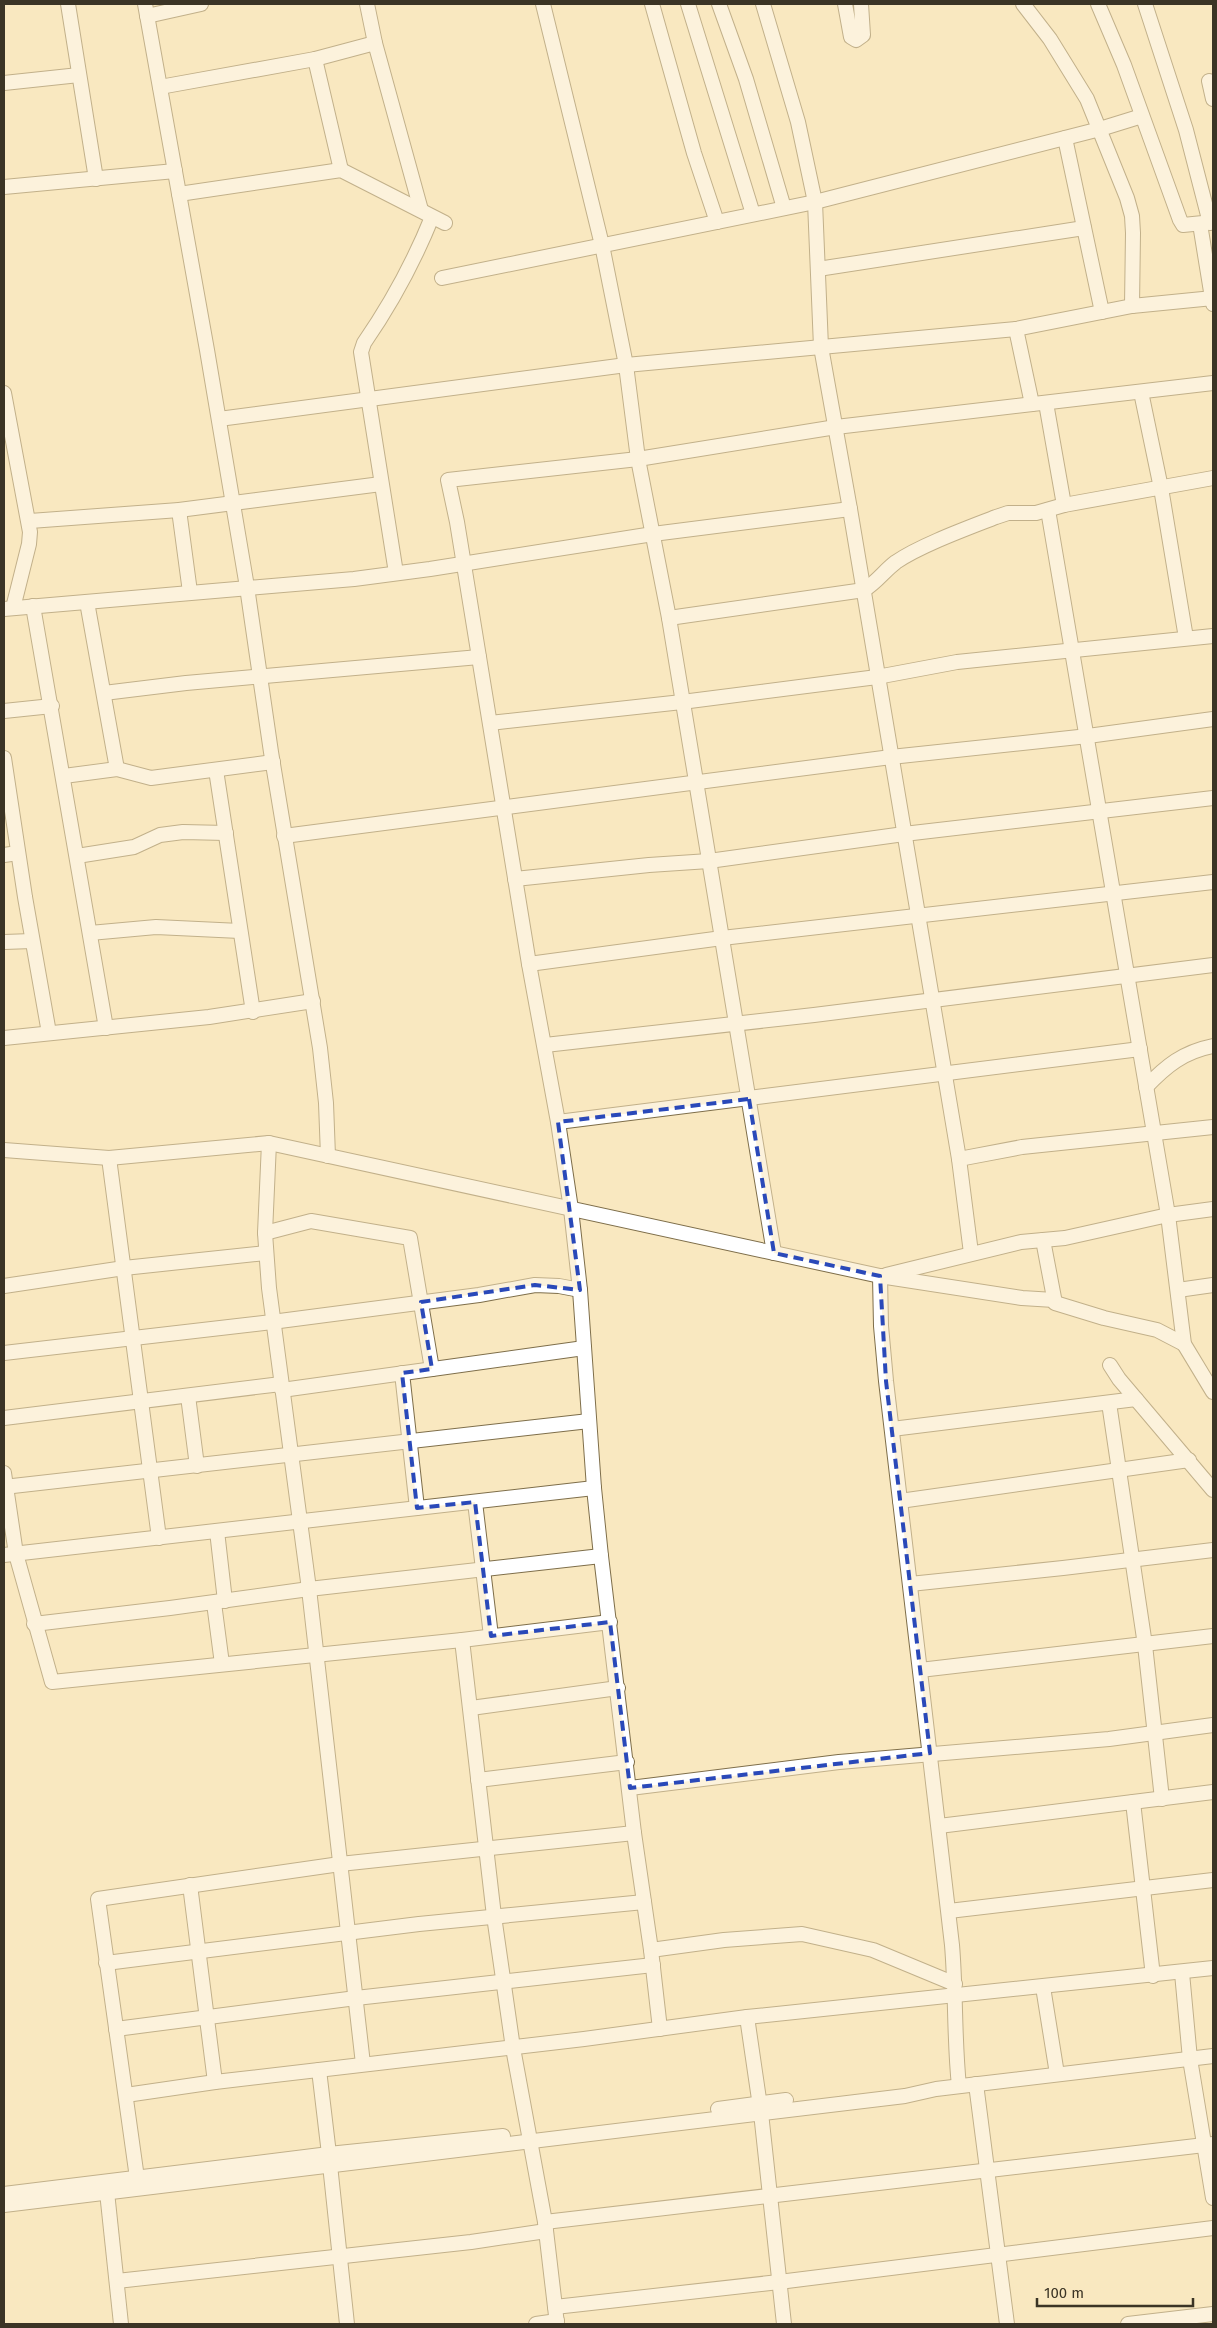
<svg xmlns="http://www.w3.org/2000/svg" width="1217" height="2328" viewBox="0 0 1217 2328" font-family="'Fira Sans',sans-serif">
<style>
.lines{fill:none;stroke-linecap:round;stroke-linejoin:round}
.minor-casing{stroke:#7e6e4a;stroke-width:16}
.minor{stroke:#fff;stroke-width:14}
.marked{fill:none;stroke:#2a49b9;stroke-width:4;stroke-dasharray:10 6;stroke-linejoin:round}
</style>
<rect width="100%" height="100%" fill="#f9e8c0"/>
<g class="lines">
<g class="minor-casing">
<g id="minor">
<polyline points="68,4 96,179"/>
<polyline points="145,4 207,350 247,587 271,752 320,1048 326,1103 328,1156"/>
<polyline points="367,4 375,43 421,210"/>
<polyline points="543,4 602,245 626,365 638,459 669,618 774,1253"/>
<polyline points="652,4 694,153 717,222"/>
<polyline points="688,4 753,214"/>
<polyline points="719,4 746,79 784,208"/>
<polyline points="763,4 798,122 815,202 821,347 850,509 959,1159 971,1253"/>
<polyline points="845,4 851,37 856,40 863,35 861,4"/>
<polyline points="1023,4 1050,39 1087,99 1127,198 1132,216 1133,233 1132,306"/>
<polyline points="1098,4 1124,65 1180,220 1183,225 1213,222"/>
<polyline points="1145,4 1186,130 1210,223"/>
<polyline points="147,16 201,4"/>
<polyline points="315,59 341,170"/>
<polyline points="1209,81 1213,99"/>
<polyline points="4,83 79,75"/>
<polyline points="160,87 315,59 375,43"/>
<polyline points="1065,138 1102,312"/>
<polyline points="4,187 175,171"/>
<polyline points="179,194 341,170 445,223"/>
<polyline points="1200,224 1213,304"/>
<polyline points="818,269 1084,228"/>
<polyline points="442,278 815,202 1100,129 1142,116"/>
<polyline points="1016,329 1032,404"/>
<polyline points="1141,392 1161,488 1186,638"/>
<polyline points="4,393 30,532 29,544 13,608"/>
<polyline points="1046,403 1064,505"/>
<polyline points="219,419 626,365 1016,329 1132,306 1213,298"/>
<polyline points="179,510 190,592"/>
<polyline points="1048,510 1168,1215 1184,1344 1213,1392"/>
<polyline points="30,521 179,510 381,484"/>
<path d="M396,573L361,352L364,343C393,301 413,264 432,217"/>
<polyline points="87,602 117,769"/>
<polyline points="33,606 106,1028"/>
<polyline points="4,609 354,579 430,569 653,534 850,509"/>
<path d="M669,618L864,590C877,582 885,570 896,562C921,545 968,528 996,517L1008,513H1036L1064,505L1213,478"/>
<polyline points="104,693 186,683 479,657"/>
<polyline points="4,711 52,706"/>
<polyline points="490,723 682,702 877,677 957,662 1213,636"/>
<polyline points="4,758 25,897 49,1033"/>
<polyline points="216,770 253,1012"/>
<polyline points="64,776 117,769 151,778 273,762"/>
<polyline points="284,836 891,757 1088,736 1213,719"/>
<polyline points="4,855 18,853"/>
<polyline points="77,856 134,847 160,835 183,832 226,833"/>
<polyline points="515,879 649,865 709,861 904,834 1213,798"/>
<polyline points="90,933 156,927 240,931"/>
<polyline points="4,942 32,941"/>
<polyline points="529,964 722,938 1213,882"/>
<polyline points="4,1038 209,1017 313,1001"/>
<polyline points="545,1045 814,1015 1213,965"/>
<path d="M1146,1087C1166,1066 1183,1052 1213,1046"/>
<polyline points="558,1122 1140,1049"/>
<polyline points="269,1143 265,1233 269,1288 309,1589 363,2064"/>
<polyline points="4,1150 109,1158 269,1143 880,1276 1022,1298 1054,1300"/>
<polyline points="109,1158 159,1538"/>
<polyline points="959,1159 1022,1147 1213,1127"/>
<polyline points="265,1233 311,1221 410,1238 432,1369"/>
<polyline points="1043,1240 1055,1303 1104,1318 1157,1330 1184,1344"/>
<polyline points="886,1275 1021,1242 1065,1238 1168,1215 1213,1209"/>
<path d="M880,1276L881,1326L886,1381L952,1945C956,1992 954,2039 959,2086"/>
<polyline points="4,1286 124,1268 266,1253"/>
<polyline points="1178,1290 1213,1285"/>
<polyline points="4,1353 272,1322 479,1295 535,1285 559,1286 580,1290"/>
<polyline points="1110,1365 1119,1379 1213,1490"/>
<polyline points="402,1373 417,1508"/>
<polyline points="282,1390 584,1348"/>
<polyline points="188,1396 197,1466"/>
<polyline points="1109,1403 1145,1645 1162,1799"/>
<polyline points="4,1418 281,1384"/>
<polyline points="892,1429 1136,1399"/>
<polyline points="4,1473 16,1554 52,1682 462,1640 610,1622"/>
<polyline points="4,1487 589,1421"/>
<polyline points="900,1501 1189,1460"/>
<polyline points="475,1502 491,1636"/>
<polyline points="217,1531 225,1601"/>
<polyline points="4,1555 594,1488"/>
<polyline points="910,1584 1063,1568 1213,1550"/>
<polyline points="214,1603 222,1664"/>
<polyline points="34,1624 170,1608 309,1589 601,1556"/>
<polyline points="462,1640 494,1916 513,2048 545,2222 557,2324"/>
<polyline points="920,1670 1213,1636"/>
<polyline points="471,1708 618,1688"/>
<polyline points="478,1780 627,1762"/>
<polyline points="630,1788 839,1762 1109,1739 1213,1725"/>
<polyline points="1133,1802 1153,1976"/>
<polyline points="939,1826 1213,1792"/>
<polyline points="190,1885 215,2082"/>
<polyline points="949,1911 1213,1880"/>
<polyline points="651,1950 724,1940 802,1934 873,1950 955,1984"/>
<polyline points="106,1963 419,1924 644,1902"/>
<polyline points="1182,1973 1190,2059 1213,2198"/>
<polyline points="1043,1987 1057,2074"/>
<polyline points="747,2017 761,2113 784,2324"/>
<polyline points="116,2029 356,1998 653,1965"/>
<polyline points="660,2029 651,1950 634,1833 601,1556 594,1488 580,1290 571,1209 558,1122 529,964 457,522 448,480 638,459 836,427 1213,383"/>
<polyline points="319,2070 329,2154"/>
<polyline points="976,2084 1007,2324"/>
<polyline points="126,2095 215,2082 584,2039 747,2017 1213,1968"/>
<polyline points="718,2109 786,2100"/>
<polyline points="330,2165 347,2324"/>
<polyline points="137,2178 98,1899 340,1864 634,1833"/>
<polyline points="107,2192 121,2324"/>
<polyline points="4,2194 329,2154 503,2136"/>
<polyline points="4,2205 905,2096 936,2089 1213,2056"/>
<polyline points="545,2222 1213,2144"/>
<polyline points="117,2281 471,2242 546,2231"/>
<polyline points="555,2307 779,2282 1213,2228"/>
<polyline points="536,2324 557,2321"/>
<polyline points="1128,2324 1213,2314"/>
</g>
</g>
<use href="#minor" class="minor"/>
</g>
<path d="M0 0H1217V2328H0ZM749,1099L774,1253L880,1276L886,1381L930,1753L630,1788L610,1622L491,1636L475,1502L417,1508L402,1373L432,1369L421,1302L535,1285L580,1290L558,1122Z" fill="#f9e8c0" fill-opacity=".55" fill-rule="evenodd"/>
<path class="marked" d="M749,1099L774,1253L880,1276L886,1381L930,1753L630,1788L610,1622L491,1636L475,1502L417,1508L402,1373L432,1369L421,1302L535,1285L580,1290L558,1122Z"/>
<rect width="1217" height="2328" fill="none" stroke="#3b3425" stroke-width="10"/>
<path d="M1037 2298v8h156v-8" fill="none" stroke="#3b3425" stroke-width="2.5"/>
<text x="1044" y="2298" font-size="15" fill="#3b3425" stroke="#f9e8c0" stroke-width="4" paint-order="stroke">100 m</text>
</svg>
